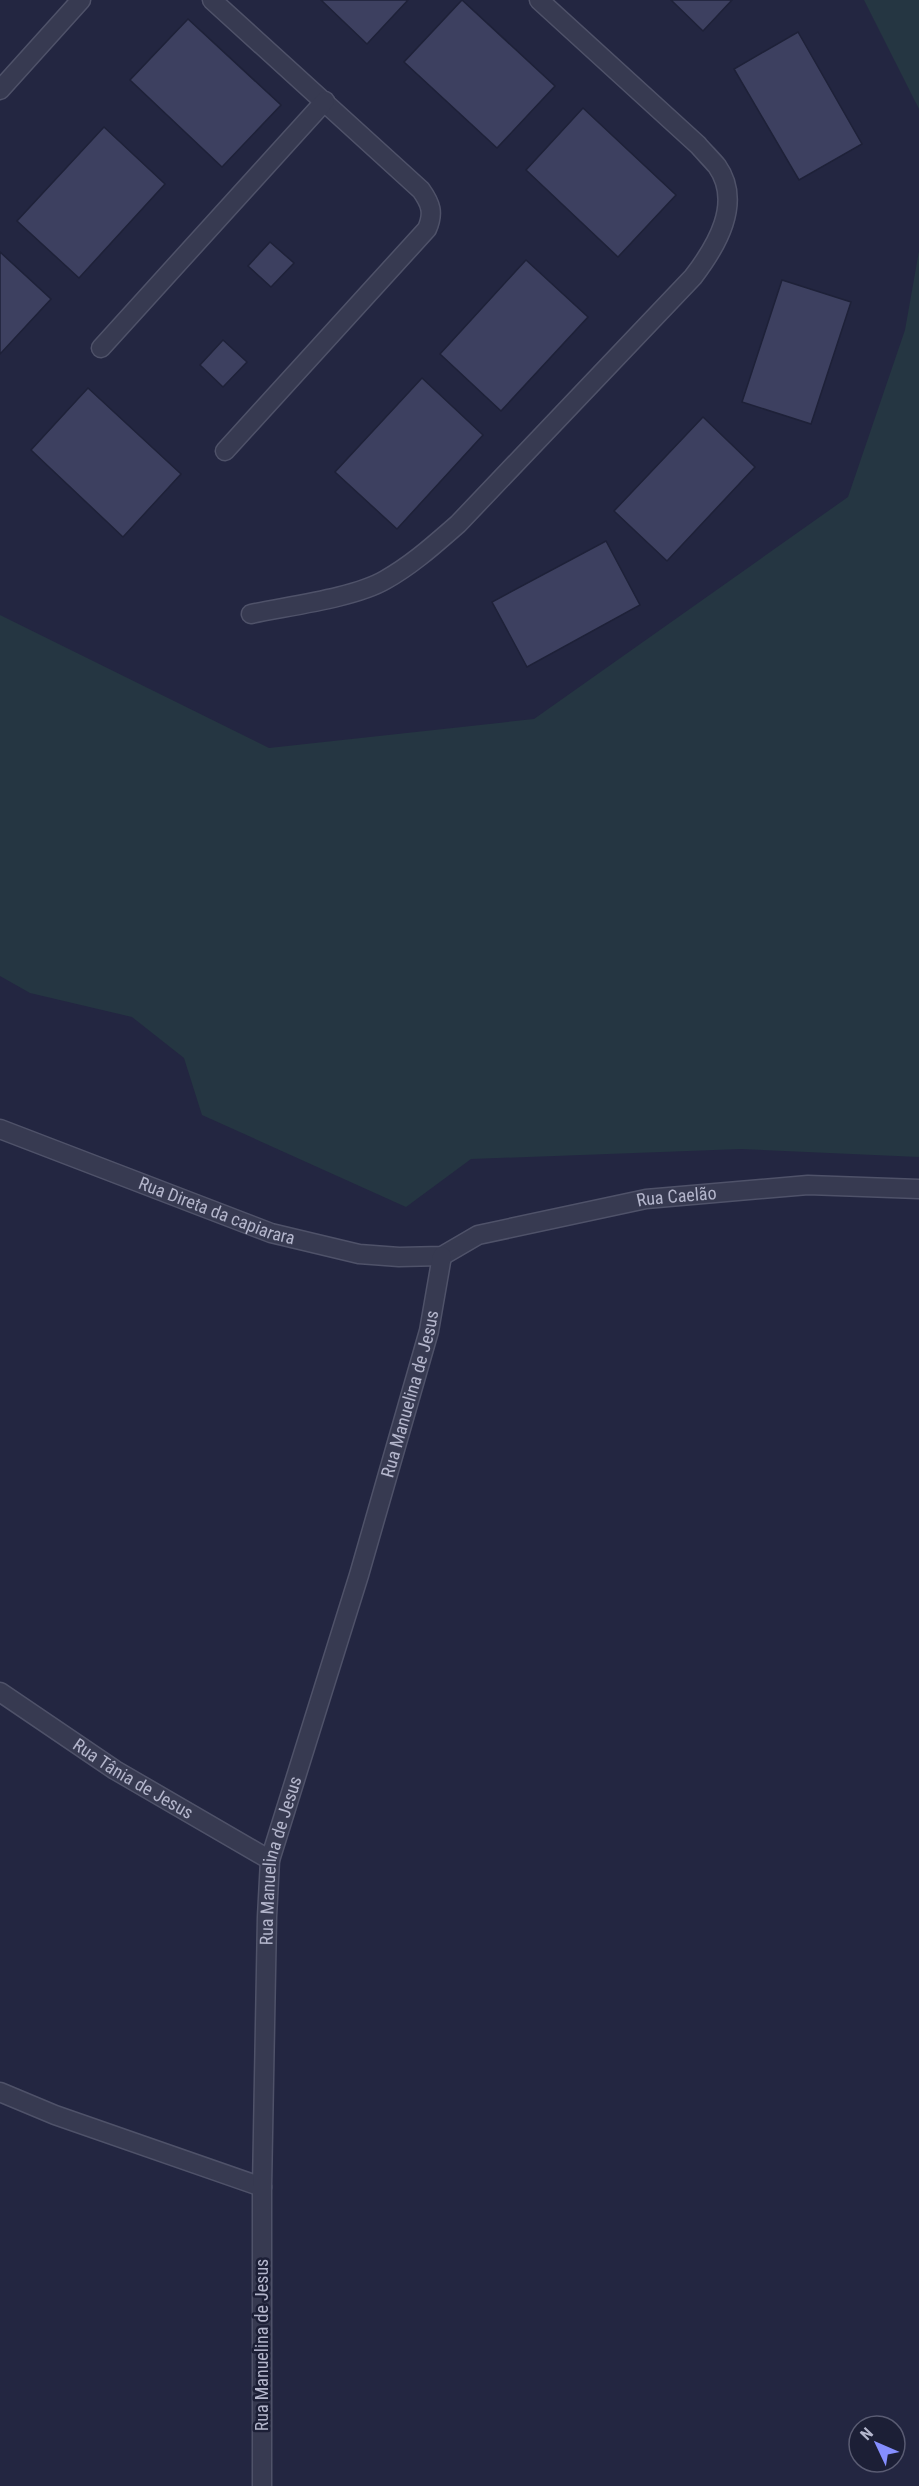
<svg xmlns="http://www.w3.org/2000/svg" width="919" height="2486" viewBox="0 0 919 2486" font-family="'Roboto Condensed',sans-serif">
<style>
.green{fill:#253642}
.building{fill:#3d4060;stroke:#1e2138;stroke-width:1.5}
.lines{fill:none;stroke-linecap:round;stroke-linejoin:round}
.service-casing{stroke:#4f5269;stroke-width:21}
.minor-casing{stroke:#4f5269;stroke-width:21}
.service{stroke:#373a51;stroke-width:18}
.minor{stroke:#373a51;stroke-width:18}
.labels{text-anchor:middle;stroke-width:5;stroke-linejoin:round;paint-order:stroke}
.street-label{font-size:18px;fill:#b4b6cc;stroke:#1c1f36}
</style>
<rect width="100%" height="100%" fill="#232641"/>
<g class="green">
<polygon points="864,0 919,0 919,109"/>
<polygon points="919,251 919,1157 741,1149 471,1159 406,1207 202,1115 184,1058 132,1017 30,993 0,976 0,615 269,748 534,719 848,497 905,330"/>
</g>
<g class="building">
<polygon points="321,0 408,0 367,44"/>
<polygon points="462,0 555,86 497,148 404,62"/>
<polygon points="671,0 732,0 703,31"/>
<polygon points="188,19 281,105 222,167 130,80"/>
<polygon points="798,32 862,144 799,180 734,69"/>
<polygon points="583,108 676,195 618,257 526,170"/>
<polygon points="104,127 165,184 79,278 17,221"/>
<polygon points="270,242 294,263 271,287 248,266"/>
<polygon points="0,252 51,299 0,354"/>
<polygon points="526,260 588,317 501,411 440,354"/>
<polygon points="782,280 851,302 811,424 742,402"/>
<polygon points="223,340 247,362 223,387 200,365"/>
<polygon points="422,378 483,435 397,529 335,472"/>
<polygon points="88,388 181,474 123,537 31,450"/>
<polygon points="703,417 755,467 667,561 614,511"/>
<polygon points="606,541 640,605 527,667 492,602"/>
</g>
<g class="lines">
<g class="service-casing">
<polyline id="service" points="0,2092 55,2115 262,2187"/>
</g>
<g class="minor-casing">
<g id="minor">
<path d="M212,0L421,190C431,204 434,213 427,229L225,451"/>
<polyline points="0,90 81,0"/>
<polyline points="101,348 325,101"/>
<path d="M251,614C288,606 354,598 385,580C412,565 435,544 458,524L693,277C716,247 743,203 717,166C711,159 704,152 698,145L539,0"/>
<path id="s1" d="M0,1129L271,1233L359,1254L399,1257L442,1256L478,1235L646,1199L808,1185L919,1189"/>
<path id="s2" d="M0,1692L115,1770L270,1860"/>
<path id="s3" d="M262,2486V2187L267,1917L270,1860L359,1575L429,1331L442,1256"/>
</g>
</g>
<use href="#service" class="service"/>
<use href="#minor" class="minor"/>
</g>
<g class="labels">
<g class="street-label">
<text dy="6" stroke="none"><textPath href="#s1" startOffset="708">Rua Caelão</textPath></text>
<text dy="6" stroke="none"><textPath href="#s1" startOffset="232">Rua Direta da capiarara</textPath></text>
<text dy="6" stroke="none"><textPath href="#s3" startOffset="1113">Rua Manuelina de Jesus</textPath></text>
<text dy="6" stroke="none"><textPath href="#s2" startOffset="159">Rua Tânia de Jesus</textPath></text>
<text dy="6" stroke="none"><textPath href="#s3" startOffset="627">Rua Manuelina de Jesus</textPath></text>
<text transform="translate(262 2345) rotate(-90)" y="6">Rua Manuelina de Jesus</text>
</g>
</g>
<g transform="translate(877 2444) rotate(314)"><circle r="28" fill="#1c1f36" stroke="#595b72" stroke-width="1.5"/>
<path d="M0-4.5L10 22L0 15L-10 22Z" fill="#858eff"/>
<text y="-9" font-size="16" font-weight="bold" text-anchor="middle" fill="#b4b6cc">N</text>
</g>
</svg>
